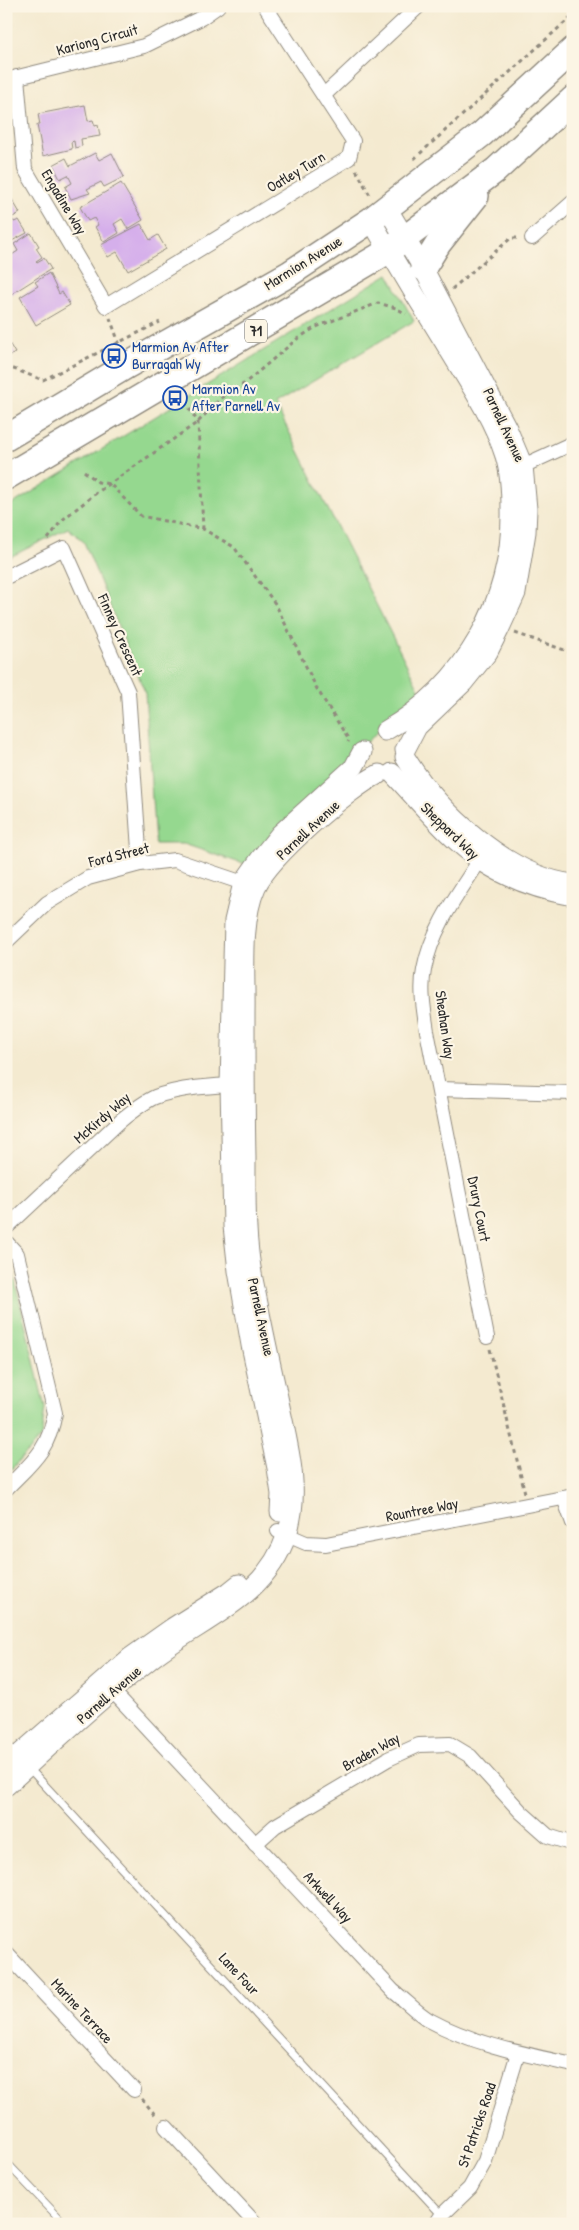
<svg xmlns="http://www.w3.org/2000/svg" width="579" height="2230" viewBox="0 0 579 2230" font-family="'Patrick Hand',sans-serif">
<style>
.green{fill:#95d88f;stroke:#60825d}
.building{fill:#d5afeb}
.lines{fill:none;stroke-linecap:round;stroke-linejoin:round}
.lane-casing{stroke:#908a7e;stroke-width:9}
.street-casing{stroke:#908a7e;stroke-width:16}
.secondary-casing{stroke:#908a7e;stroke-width:21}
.highway-casing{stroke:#908a7e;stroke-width:28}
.path{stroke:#908a7e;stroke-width:3;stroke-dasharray:4 4;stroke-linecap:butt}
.lane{stroke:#fff;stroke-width:7}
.street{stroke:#fff;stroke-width:14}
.secondary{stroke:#fff;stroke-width:19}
.highway{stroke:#fff;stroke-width:25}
.labels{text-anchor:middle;stroke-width:4.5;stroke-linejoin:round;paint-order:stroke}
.shield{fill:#fcf5e5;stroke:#6a6863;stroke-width:1}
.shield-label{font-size:14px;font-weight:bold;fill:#2b2b2b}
.street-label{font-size:15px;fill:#2b2b2b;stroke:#fcf5e5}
.transit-label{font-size:15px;fill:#164399;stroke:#fcf5e5;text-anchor:start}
</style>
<rect width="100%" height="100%" fill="#fcf5e5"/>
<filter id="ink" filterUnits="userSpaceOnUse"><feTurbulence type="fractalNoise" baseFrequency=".02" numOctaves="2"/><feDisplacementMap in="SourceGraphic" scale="10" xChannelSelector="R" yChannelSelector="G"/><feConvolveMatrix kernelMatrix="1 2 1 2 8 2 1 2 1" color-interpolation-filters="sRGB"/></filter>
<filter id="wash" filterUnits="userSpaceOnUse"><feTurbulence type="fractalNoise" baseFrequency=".0096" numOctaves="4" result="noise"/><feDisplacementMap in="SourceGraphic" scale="20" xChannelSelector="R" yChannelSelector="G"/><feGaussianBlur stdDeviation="1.12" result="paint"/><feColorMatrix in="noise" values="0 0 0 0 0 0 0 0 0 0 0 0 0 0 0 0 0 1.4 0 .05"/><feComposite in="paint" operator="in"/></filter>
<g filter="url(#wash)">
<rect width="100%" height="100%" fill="#f4ead0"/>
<g class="green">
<polygon points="388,274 414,321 275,404 420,691 270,836 249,866 184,844 155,844 145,692 84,542 68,528 6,559 6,508"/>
<polygon points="6,1259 10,1260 45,1408 41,1437 6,1475"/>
</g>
<g id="blocks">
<g class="building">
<polygon points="85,105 88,121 93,120 95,126 98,125 100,136 81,139 82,146 75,148 74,141 71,142 72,149 43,156 37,125 40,125 38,114"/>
<polygon points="95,153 99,160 112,153 124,177 104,187 101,182 87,189 90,193 71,199 65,187 72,183 68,175 60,179 53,165 66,158 70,166"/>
<polygon points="121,183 143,220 128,229 122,219 114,224 119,233 104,242 95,227 98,225 94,218 88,221 80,207"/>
<polygon points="10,196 20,213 11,218 14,222 19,220 27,233 6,244 6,198"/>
<polygon points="141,224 150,240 158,235 166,249 128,271 117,252 108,257 101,245"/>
<polygon points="31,233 39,246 36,248 42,257 36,261 37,262 44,258 51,269 10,295 6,288 6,266 10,264 7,258 18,251 14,244"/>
<polygon points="49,273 59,294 62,292 70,305 36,325 20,297 38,286 35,282"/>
<polygon points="6,338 15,353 6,358"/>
</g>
</g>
</g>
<g filter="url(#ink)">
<use href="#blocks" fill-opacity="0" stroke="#908a7e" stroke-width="1"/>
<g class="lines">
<g class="lane-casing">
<g id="lane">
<polyline points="6,1744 18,1755"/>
<polyline points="28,1767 450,2224"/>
<polyline points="6,2162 65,2224"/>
</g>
</g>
<g class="street-casing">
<g id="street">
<polyline points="17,77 25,169 106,306 349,158 353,141 265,6"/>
<polyline points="6,80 144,46 201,18 218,6"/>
<polyline points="324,95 419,6"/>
<polyline points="532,238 573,202"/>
<polyline points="514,468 523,466 573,443"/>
<polyline points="6,577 64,548 128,692 140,864"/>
<path d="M485,852C462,889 432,926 424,970C420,990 424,1011 427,1031L487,1337"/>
<polyline points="6,942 47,903 88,878 140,864 175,860 252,886"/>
<polyline points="439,1089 573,1093"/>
<path d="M6,1228L120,1121C131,1112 142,1103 155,1097C178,1088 215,1085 239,1085"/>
<path d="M6,1242L17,1254L55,1413C48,1452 32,1462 6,1489"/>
<polyline points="564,1498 573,1523"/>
<polyline points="278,1531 306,1543 326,1544 573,1496"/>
<path d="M106,1684L393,1991C405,2000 417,2013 429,2020C473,2044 524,2054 573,2065"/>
<polyline points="255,1844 275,1826 388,1759 419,1745 450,1744 470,1756 521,1812 548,1836 573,1844"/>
<polyline points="6,1953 134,2090"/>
<polyline points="166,2127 256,2224"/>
<polyline points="436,2224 442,2215 470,2188 485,2161 518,2053"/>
</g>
</g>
<g class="secondary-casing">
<g id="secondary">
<polyline points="387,208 423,268 507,428 523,466 527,509 526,532 516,593 500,628 488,652 463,683 417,727 405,750"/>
<path d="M371,220C394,260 418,300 443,340C465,377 492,415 505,456C510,472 511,492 511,509C513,601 465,685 385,731"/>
<path d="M405,757C438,811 507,876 573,884"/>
<path d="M392,773C419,801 448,838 480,860C508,879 540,890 573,896"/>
<polyline points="280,1512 281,1494 277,1468 251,1345 238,1271 233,1226 230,1085 234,921 243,883 260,859 280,834 354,767 362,752"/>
<polyline points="6,1766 131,1657 172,1628 229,1592 239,1584"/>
<path d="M6,1786C54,1742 101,1698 152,1658C201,1619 265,1600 287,1534C302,1489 287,1442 278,1397C269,1358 261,1318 253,1279C245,1239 246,1198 246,1158C245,1110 245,1062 245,1013C246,976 240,922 256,887C271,856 348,789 379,774"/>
</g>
</g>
<g class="highway-casing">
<g id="highway">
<polyline points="423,268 438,244 476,196"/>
<polyline points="6,438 128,365 289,274 371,220 482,134 573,50"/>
<polyline points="6,477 388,251 496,170 573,99"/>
</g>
</g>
<g class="path">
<polyline points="414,159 573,15"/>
<polyline points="356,170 371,197"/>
<polyline points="452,289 511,238 519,238"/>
<polyline points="110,318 119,343"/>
<polyline points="6,371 11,368 43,380 160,322"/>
<polyline points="180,395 198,422 203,529"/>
<polyline points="84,471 98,482 110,484 141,516 203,529 234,547 276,605 317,689 349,740 348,742"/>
<polyline points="48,539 61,521 95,494 198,422 220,399 245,383 297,339 316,327 378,303 396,308 406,314"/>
<polyline points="515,633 573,653"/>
<polyline points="490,1349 525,1493"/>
<polyline points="142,2099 157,2117"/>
</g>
<use href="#lane" class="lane"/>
<use href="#street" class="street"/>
<use href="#secondary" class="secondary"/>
<use href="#highway" class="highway"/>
</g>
</g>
<defs>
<g id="bus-ring" transform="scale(1.25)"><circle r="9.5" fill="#fcf5e5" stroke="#1a4fb4" stroke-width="1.5"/><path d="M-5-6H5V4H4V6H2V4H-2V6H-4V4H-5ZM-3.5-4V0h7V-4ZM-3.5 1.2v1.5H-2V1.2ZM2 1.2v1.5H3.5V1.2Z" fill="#1a4fb4"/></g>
</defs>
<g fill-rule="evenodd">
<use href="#bus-ring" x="114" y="356"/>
<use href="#bus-ring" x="175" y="398"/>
</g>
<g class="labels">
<rect class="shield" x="245" y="319.5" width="22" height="23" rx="4"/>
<g class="shield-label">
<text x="256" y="336">71</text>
</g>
<g class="street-label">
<text transform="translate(97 40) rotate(-15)" y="5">Kariong Circuit</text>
<text transform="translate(296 172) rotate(-31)" y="5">Oatley Turn</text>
<text transform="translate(64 202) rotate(59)" y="5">Engadine Way</text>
<text transform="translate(303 263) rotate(-32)" y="5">Marmion Avenue</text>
<text transform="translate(504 425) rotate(65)" y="5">Parnell Avenue</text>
<text transform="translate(120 635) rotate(66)" y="5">Finney Crescent</text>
<text transform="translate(308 830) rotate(-43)" y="5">Parnell Avenue</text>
<text transform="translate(450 831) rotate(44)" y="5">Sheppard Way</text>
<text transform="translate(119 855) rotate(-14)" y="5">Ford Street</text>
<text transform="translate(445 1025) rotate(82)" y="5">Sheahan Way</text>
<text transform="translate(102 1118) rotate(-41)" y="5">McKirdy Way</text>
<text transform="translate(479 1209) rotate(79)" y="5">Drury Court</text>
<text transform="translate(261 1317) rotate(78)" y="5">Parnell Avenue</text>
<text transform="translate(422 1510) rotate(-11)" y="5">Rountree Way</text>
<text transform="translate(109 1695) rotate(-41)" y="5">Parnell Avenue</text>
<text transform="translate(371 1752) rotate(-29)" y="5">Braden Way</text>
<text transform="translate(328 1897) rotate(47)" y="5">Arkwell Way</text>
<text transform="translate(239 1974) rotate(47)" y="5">Lane Four</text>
<text transform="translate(82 2011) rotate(47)" y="5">Marine Terrace</text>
<text transform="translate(477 2125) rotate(-71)" y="5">St Patricks Road</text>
</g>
<g class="transit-label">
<text x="132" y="352">Marmion Av After<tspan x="132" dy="17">Burragah Wy</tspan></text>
<text x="192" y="394">Marmion Av<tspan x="192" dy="17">After Parnell Av</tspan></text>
</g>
</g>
<rect width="579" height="2230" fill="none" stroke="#fcf5e5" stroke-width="25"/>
</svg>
